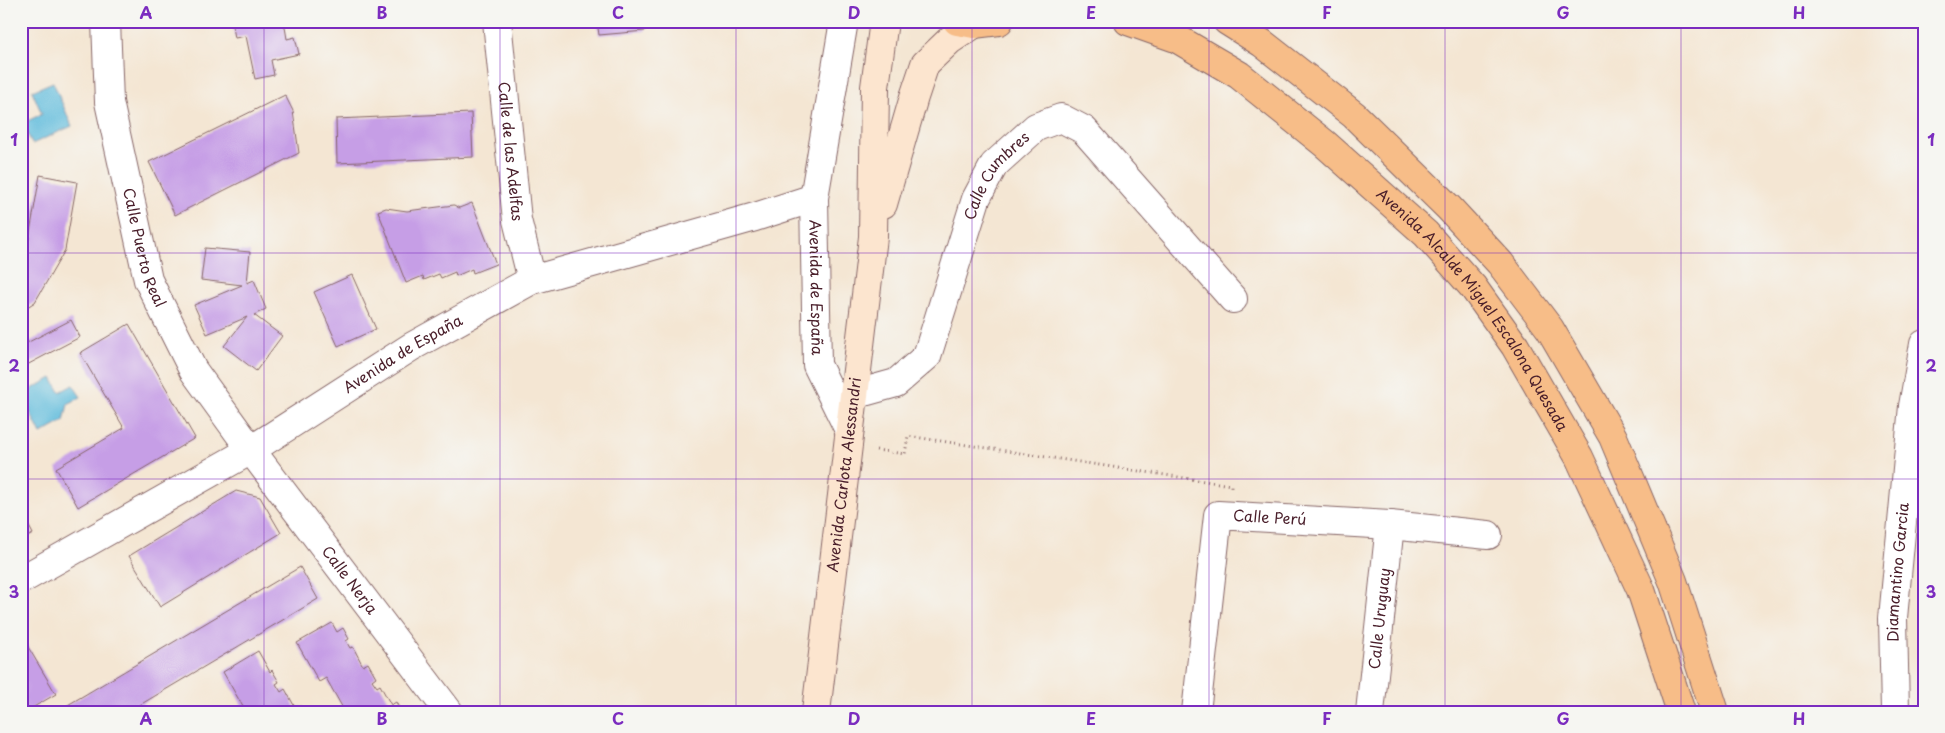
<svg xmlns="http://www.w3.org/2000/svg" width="1945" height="733" viewBox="0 0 1945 733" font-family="'Playpen Sans',sans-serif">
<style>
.water{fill:#5ebbdc;stroke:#546d84}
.building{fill:#c69ee6}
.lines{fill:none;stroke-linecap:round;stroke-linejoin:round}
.street-casing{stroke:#866566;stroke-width:30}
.secondary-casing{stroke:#866566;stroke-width:30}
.primary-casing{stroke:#866566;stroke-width:30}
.path{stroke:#866566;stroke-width:3;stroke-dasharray:1 4;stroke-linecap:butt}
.street{stroke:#fff;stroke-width:28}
.secondary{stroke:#fce5cf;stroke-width:28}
.primary{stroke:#f7bd88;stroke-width:28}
.grid{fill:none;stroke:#7b2cbf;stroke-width:1;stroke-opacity:0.55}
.labels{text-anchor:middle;stroke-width:4.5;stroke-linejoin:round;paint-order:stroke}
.street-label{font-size:15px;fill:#4a1f2b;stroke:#f6f6f2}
.neatline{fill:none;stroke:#7b2cbf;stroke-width:2}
.grid-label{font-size:16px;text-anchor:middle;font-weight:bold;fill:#7b2cbf}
</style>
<rect width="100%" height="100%" fill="#f6f6f2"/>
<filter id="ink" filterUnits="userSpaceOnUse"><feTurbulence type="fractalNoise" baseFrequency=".02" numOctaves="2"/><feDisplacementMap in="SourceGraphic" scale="10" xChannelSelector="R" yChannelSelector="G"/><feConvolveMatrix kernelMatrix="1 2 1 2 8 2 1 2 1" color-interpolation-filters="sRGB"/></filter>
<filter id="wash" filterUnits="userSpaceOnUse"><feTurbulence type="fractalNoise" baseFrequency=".0096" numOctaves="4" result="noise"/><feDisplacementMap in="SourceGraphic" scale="20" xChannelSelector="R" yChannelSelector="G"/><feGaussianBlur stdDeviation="1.12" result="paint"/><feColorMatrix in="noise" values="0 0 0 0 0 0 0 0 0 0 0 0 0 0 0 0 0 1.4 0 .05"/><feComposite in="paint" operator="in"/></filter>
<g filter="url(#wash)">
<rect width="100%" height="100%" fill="#f4e6d3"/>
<g class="water">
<polygon points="53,82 72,126 32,144 23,123 42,114 32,91"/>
<polygon points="52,378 60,392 73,385 81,397 68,404 64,421 41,434 21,395"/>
</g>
<g id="blocks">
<g class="building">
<polygon points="173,21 202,21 202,22 175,27"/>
<polygon points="232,21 284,21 287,39 295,37 299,54 271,60 274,75 255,79 246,36 235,38"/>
<polygon points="597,21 645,21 645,31 599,35"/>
<polygon points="285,95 293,111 299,153 175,215 149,162"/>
<polygon points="471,113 473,157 337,163 336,119"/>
<polygon points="40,175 77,182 65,250 35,302 21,311 21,252 29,238"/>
<polygon points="472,203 496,264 473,273 472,269 456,276 455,272 441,278 439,274 424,280 423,276 406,283 378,211 386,208 407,211 454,205 459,208"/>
<polygon points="205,248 250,252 247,283 254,280 266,309 254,315 282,336 256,371 224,346 247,317 207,334 194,305 242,285 201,280"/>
<polygon points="352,275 376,329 338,346 314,292"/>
<polygon points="71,320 80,337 21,368 21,346"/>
<polygon points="129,324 195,438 78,507 56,468 124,428 80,353"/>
<polygon points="236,491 260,497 281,533 160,607 129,556"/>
<polygon points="21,511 33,534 21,540"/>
<polygon points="300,567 318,599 128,712 56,712"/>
<polygon points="332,623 337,632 343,628 349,639 346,641 350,648 353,647 363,666 368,663 376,677 372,680 377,687 380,685 391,705 396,702 401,712 345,712 326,678 319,682 297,643"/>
<polygon points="21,635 56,694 25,712 21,712"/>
<polygon points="258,651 270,672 272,670 279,682 276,684 281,692 285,689 296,709 301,706 304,712 246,712 223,672"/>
</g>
</g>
</g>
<g filter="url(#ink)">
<use href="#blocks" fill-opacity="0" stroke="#866566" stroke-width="1"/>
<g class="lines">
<g class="street-casing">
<g id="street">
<path id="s1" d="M106,21L109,102L148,280L193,370L251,450L449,712"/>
<path id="s2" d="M497,21L517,220L532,280"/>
<path id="s3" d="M844,21L814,198L817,365L849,430"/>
<path id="s4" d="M853,395L896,383L927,356L976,199L994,165L1036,127L1061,118L1084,130L1233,299"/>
<path id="s5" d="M21,580L251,450L411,347L532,280L755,217L814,198"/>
<path id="s6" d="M1196,712L1218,515L1390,525L1488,535"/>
<path id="s7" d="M1370,712L1390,525"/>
<path id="s8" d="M1895,712L1893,618L1913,406L1924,344"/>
</g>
</g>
<g class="secondary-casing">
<g id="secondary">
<polyline points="883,204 914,97 925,64 950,40 974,24"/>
<path id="s9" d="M816,712L873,237L875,87L884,21"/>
</g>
</g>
<g class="primary-casing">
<g id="primary">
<polyline points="957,21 974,24 999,21"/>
<path id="s10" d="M1128,21L1176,38L1239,75L1325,144L1426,234L1473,287L1515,346L1579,457L1641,590L1681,712"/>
<polyline points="1227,21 1262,43 1354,115 1449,208 1500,263 1550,329 1613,437 1673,581 1715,712"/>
</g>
</g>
<polyline class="path" points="876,450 905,454 908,436 1231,485 1231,488"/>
<use href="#street" class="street"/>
<use href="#secondary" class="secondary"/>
<use href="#primary" class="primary"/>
</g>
</g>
<path class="grid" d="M264,21V712M500,21V712M736,21V712M972,21V712M1209,21V712M1445,21V712M1681,21V712M21,253H1924M21,479H1924"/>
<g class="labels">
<g class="street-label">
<text dy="5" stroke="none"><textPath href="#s2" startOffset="131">Calle de las Adelfas</textPath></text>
<text dy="5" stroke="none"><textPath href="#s4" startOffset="281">Calle Cumbres</textPath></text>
<text dy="5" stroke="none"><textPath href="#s1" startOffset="231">Calle Puerto Real</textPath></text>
<text dy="5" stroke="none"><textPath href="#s3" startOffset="269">Avenida de España</textPath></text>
<text dy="5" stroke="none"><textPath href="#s10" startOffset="458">Avenida Alcalde Miguel Escalona Quesada</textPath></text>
<text dy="5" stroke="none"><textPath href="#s5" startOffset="444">Avenida de España</textPath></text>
<text dy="5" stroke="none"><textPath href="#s9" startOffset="239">Avenida Carlota Alessandri</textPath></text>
<text dy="5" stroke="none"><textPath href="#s6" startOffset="250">Calle Perú</textPath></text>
<text dy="5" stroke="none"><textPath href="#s8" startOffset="140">Diamantino Garcia</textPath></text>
<text dy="5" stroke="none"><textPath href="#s1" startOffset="626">Calle Nerja</textPath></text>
<text dy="5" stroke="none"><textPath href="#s7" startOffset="94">Calle Uruguay</textPath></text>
</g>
</g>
<rect width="1945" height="733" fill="none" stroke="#f6f6f2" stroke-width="55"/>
<rect x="28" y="28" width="1890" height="678" class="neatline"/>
<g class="grid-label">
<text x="146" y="19">A</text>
<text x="382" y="19">B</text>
<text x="618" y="19">C</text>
<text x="854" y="19">D</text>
<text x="1091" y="19">E</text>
<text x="1327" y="19">F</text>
<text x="1563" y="19">G</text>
<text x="1799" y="19">H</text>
<text x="14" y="146">1</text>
<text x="1931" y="146">1</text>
<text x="14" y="372">2</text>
<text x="1931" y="372">2</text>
<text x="14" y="598">3</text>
<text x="1931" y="598">3</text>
<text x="146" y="725">A</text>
<text x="382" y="725">B</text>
<text x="618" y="725">C</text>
<text x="854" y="725">D</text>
<text x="1091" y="725">E</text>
<text x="1327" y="725">F</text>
<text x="1563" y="725">G</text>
<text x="1799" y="725">H</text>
</g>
</svg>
